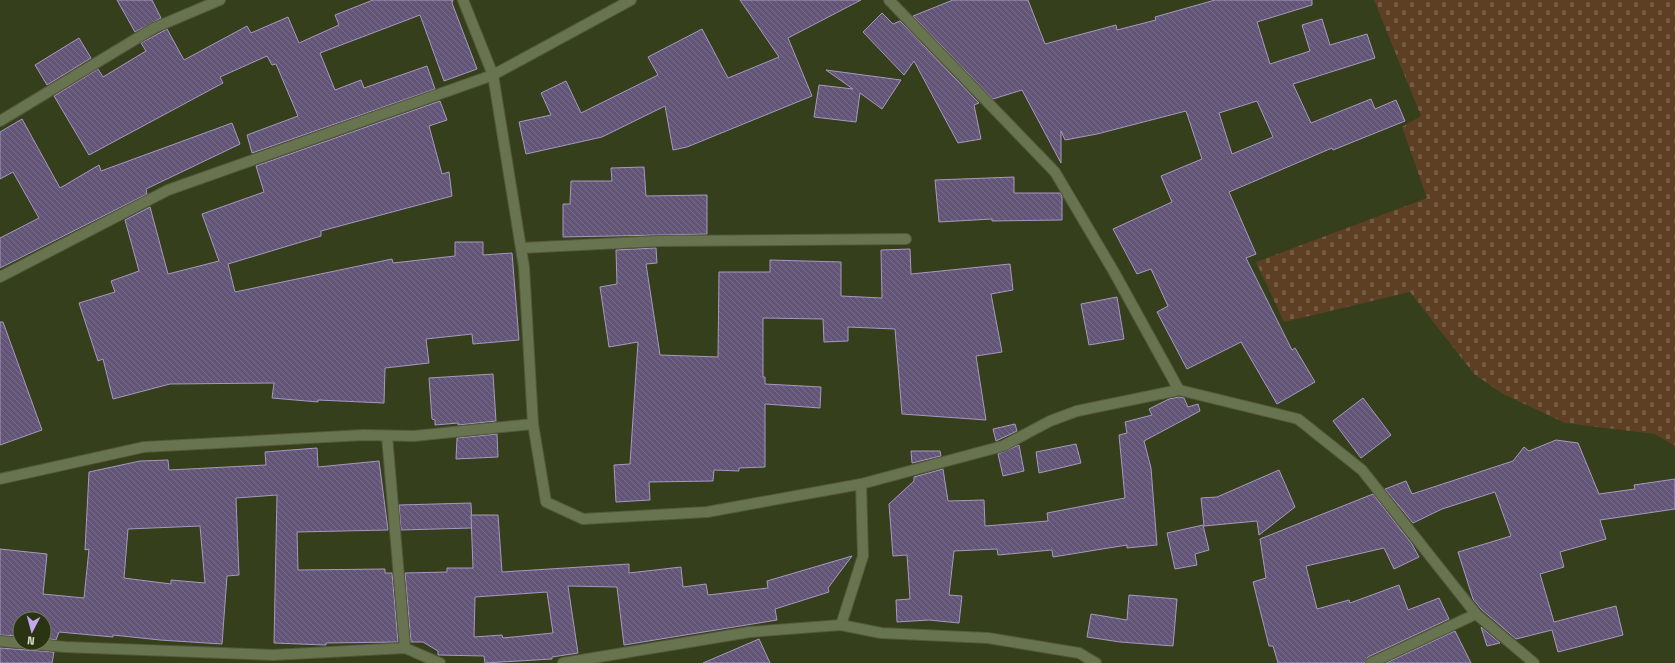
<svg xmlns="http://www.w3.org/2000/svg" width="1675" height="663" font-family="'Space Grotesk',sans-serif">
<defs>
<pattern id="cemetery-stones" width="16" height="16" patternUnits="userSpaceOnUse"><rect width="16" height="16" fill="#5d3f24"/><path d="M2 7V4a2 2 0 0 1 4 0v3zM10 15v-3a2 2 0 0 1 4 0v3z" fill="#745b43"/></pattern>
<pattern id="building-back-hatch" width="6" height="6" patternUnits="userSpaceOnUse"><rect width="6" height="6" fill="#625577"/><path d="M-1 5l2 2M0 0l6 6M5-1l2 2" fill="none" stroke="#786d89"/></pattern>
</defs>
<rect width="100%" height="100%" fill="#353f1c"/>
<path fill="url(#cemetery-stones)" d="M1374,0H1675V446L1655,434L1565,423L1503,394L1474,374L1410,292L1284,322L1256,262L1427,198L1402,127L1421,116Z"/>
<g fill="url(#building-back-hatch)" stroke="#a799be" fill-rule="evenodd">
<path d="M117,0H152L161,18L135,32Z"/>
<path d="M373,0H453L452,3L477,69L444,81L420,15L320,53L335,90L361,80L364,88L427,66L435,89L252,153L247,135L298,116L276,64L272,65L267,56L220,77L223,83L89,155L54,96L98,69L103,77L146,51L141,43L167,29L184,60L247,26L251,33L288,17L299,43L339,25L335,15Z"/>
<path d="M740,0H861L788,38L812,96L687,147L673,150L665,106L602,137L526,154L519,122L551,115L541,93L566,81L581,113L658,75L648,57L702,29L728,78L779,57Z"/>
<path d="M953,0H1028L1045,44L1116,25L1117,30L1156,20L1155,17L1215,0H1312V5L1257,22L1270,64L1310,51L1302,25L1322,19L1330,45L1367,34L1375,58L1293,84L1311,123L1371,99L1375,109L1396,100L1405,121L1333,150L1332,148L1229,192L1256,254L1246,258L1292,350L1295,348L1315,382L1277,404L1241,342L1187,369L1157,312L1168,306L1151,269L1137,274L1113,229L1172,202L1161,176L1202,159L1186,111L1097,134L1065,140L1061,131V163L1022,90L993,99L913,16ZM1257,101L1273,137L1232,154L1219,113Z"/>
<path d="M882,13L893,24L900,21L979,103L974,105L981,139L958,143L914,61L904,75L863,32Z"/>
<path d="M79,38L91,58L47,85L35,65Z"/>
<path d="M826,70L901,80L882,109L860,93L856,122L814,117L819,85L853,89Z"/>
<path d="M440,101L447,120L429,126L442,174L449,172L452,196L321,231V236L228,264L235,292L392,259L393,263L455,256V242H483V255L512,253L519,340L473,344L472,334L426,339L429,363L385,368L384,403L318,400V402L272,398L274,383L170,384L113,399L103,359L98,361L79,303L115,292L111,281L139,271L125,220L150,207L168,274L219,261L202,214L264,192L256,166Z"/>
<path d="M22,119L60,188L99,165L101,171L232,123L240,144L146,189L147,194L0,268V238L39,218L13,172L0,179V132Z"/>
<path d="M644,167L646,196L707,195V234L563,237V204H570L571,181H612L611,168Z"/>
<path d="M1014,177V193H1060L1062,196V220L992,221V219L939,222L935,180Z"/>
<path d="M656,248L657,263L646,264L660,355L718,357L719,272H770V260L841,262V296L882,298L881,250L910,249L911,274L1010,264L1013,290L991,294L1002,352L976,356L986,420L902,414L895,329L848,327V341L824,342L823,319L763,318V377H765V384L821,387L820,408L765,404V467L739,468V471L714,470L713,481L649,482L650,500L616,502L614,465L630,464L638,342L609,347L600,287L617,284L616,250Z"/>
<path d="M1117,297L1124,339L1089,345L1081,304Z"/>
<path d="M0,322H3L42,430L0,445Z"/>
<path d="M493,374L496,421L458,425V423L435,425V420L432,419L429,378Z"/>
<path d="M1179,397L1184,398L1188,407L1198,404L1200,411L1144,441L1151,468L1157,545L1127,548V545L1053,557L1052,550L998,555L997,549L954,551L949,595L962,596L959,623L929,620L897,622L896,600L910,599L907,555L893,556L889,504L914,481V477L943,469L948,501L984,500L985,526L1048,521L1047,513L1125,498L1119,435L1127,433L1125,422L1152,415L1149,409L1169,399Z"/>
<path d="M1363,398L1391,435L1361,458L1333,421Z"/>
<path d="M1015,424L1017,431L996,441L993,429Z"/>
<path d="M497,434L498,457L456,459L457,438Z"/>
<path d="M1556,440L1578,443L1599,494L1635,489L1634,485L1675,479V509L1600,520L1606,539L1560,552L1564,567L1540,574L1554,622L1616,606L1623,635L1558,652L1552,630L1516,639L1481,609L1473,599L1458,552L1511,536L1495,492L1442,509L1413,523L1385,489L1406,481L1412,494L1513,461L1524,447L1529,451Z"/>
<path d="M1076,444L1081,463L1039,473L1036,452Z"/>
<path d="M1019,445L1024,471L1003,476L998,454Z"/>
<path d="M317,448L318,467L379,461L388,530L297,532L298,570L385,569V573H392L398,642L326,643V645L274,643L277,495L236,498L239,575L227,576L222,644L160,640L113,635V637L59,632L56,640L44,638V619H20V636L0,635V549L47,554L43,594L84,598L89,549L85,550L89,472L140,461L168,460L169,470L266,465L265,452ZM200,526L205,583L171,580V584L124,578L128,529Z"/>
<path d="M911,451H940L941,456L912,463Z"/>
<path d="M1279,470L1295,507L1259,535L1257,521L1204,526L1201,498L1217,497Z"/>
<path d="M1373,494L1412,544L1419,557L1394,569L1384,548L1306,566L1317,609L1349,600L1350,603L1399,585L1408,610L1439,598L1449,619L1368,657L1365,663H1278L1273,646H1269L1253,582L1266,578L1260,539Z"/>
<path d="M471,503L472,528L401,530L399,505Z"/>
<path d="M471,515H498L502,572L629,564V573L681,567L683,587L706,584L708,595L768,588L767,581L852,556L828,588L829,592L775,609L777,620L624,645L617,587L568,586L578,653L552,657V659L485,663L484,656L438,655V651L423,642H411L405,573L447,572V568H473ZM547,592L553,633L503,638L502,635L474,637L475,597Z"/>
<path d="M1203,525L1209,550L1195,554L1197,565L1175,569L1167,533Z"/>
<path d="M1129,595L1177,599L1173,646L1120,642L1087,637L1091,614L1127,620Z"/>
<path d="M1481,627L1500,643L1487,646Z"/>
<path d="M1455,631L1471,663H1386Z"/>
<path d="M759,639L770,663H703Z"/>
<path d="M0,648L54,652L52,663H0Z"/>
</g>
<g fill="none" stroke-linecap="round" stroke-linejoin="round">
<g stroke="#535a3c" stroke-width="12">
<g id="minor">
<path d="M463,0L493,75L524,267L533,424L546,502L583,519L707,512L861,484L1003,446L1050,421L1077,411L1179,390"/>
<path d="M889,0L1055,172L1114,272L1179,390L1298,419L1362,470L1476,614L1534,663"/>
<path d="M0,121L154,28L220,0"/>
<path d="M521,248L660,241L906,239"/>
<path d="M0,277L168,190L493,75L631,0"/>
<path d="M387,436L405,648"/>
<path d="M0,479L144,447L364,435L414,436L533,424"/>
<path d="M841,625L863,556L861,484"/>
<path d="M0,641L20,643"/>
<path d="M25,643L65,647L273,655L405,648L440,663"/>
<path d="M563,663L750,632L841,625L881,633L988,638L1079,653L1096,663"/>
<path d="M1371,663L1476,614"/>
</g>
</g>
<use href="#minor" stroke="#68734f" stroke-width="10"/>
</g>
<g transform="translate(32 631) rotate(186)"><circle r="19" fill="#2b3412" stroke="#737a5e"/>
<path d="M0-3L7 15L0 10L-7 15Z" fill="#c4a7f1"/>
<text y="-6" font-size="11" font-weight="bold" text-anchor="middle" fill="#dee4d0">N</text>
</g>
</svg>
